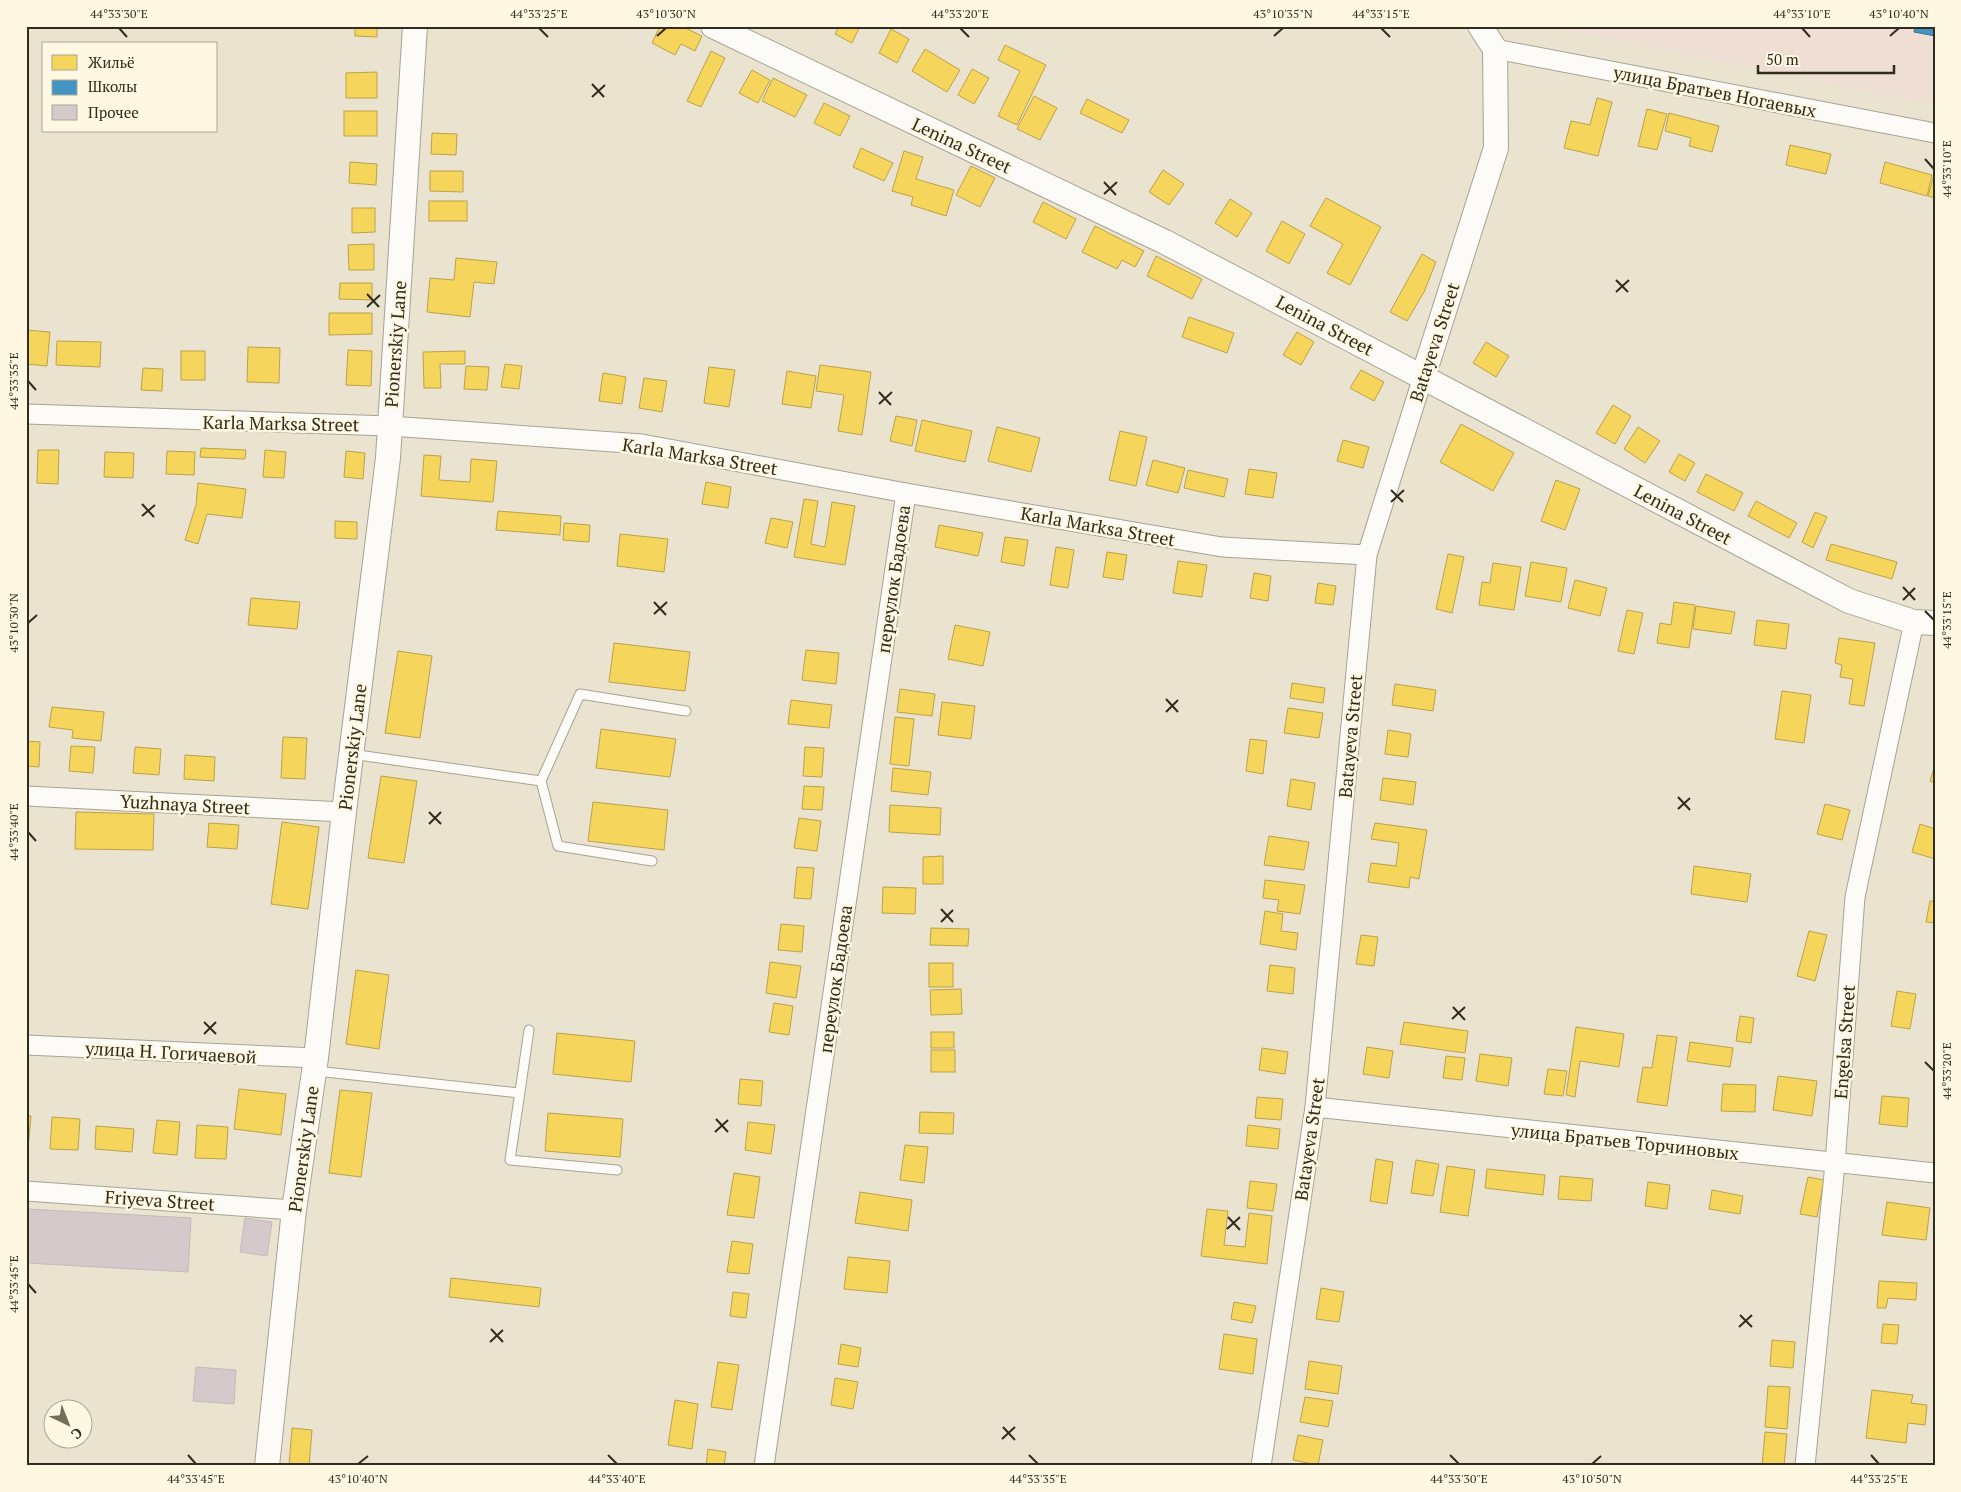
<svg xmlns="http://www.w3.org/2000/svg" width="1961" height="1492" font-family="'PT Serif',serif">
<rect width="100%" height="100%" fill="#eae3d0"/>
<path fill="#efded3" d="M1549,26H1935V105Z"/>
<g fill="#f6d55c" stroke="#bba249">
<path d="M355,26H377V37L355,36Z"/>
<path d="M660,26H681L702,36L695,51L681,44L675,55L652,43Z"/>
<path d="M839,26H860L852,43L835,34Z"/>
<path d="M891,29L909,39L897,63L879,53Z"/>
<path d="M1005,45L1046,65L1017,125L998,116L1020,71L998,60Z"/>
<path d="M925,49L960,70L947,92L912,71Z"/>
<path d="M711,51L725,58L701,107L687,101Z"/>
<path d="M972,69L989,78L974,104L958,95Z"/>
<path d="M752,70L770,80L758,103L739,93Z"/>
<path d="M377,72V98H346V73Z"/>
<path d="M773,78L807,95L795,117L762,101Z"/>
<path d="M1034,96L1057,108L1040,140L1017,129Z"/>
<path d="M1597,98L1612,102L1598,156L1564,148L1571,121L1590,125Z"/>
<path d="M1087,99L1129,120L1122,133L1080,113Z"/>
<path d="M824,103L850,116L840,136L814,123Z"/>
<path d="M1647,109L1667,114L1657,150L1638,146Z"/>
<rect x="344" y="111" width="33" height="25"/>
<path d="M1669,113L1719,126L1712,152L1689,146L1691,138L1665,131Z"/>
<path d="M432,133L457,134L456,155L431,154Z"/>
<path d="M1790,145L1831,154L1826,174L1786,165Z"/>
<path d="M861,148L893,163L884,181L853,167Z"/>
<path d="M904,151L923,157L916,179L954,190L946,216L911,205L913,197L892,191Z"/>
<path d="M350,162L377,164L376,185L349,183Z"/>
<path d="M1885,162L1932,175L1927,196L1880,183Z"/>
<path d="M971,166L995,178L980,207L956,195Z"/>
<path d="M1163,170L1184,184L1169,205L1149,192Z"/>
<path d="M430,171H463V192L430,191Z"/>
<path d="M1934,175H1935V198L1928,196Z"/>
<path d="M1326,198L1381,227L1350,285L1327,273L1343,244L1310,226Z"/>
<path d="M1230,199L1252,213L1237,237L1215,223Z"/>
<rect x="429" y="201" width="38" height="20"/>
<path d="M1043,202L1076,219L1066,239L1033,222Z"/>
<path d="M352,208H375V232L352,233Z"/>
<path d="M1282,221L1305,234L1289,264L1266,251Z"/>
<path d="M1095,226L1144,251L1135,267L1122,260L1117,269L1082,252Z"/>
<path d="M374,244V270H349L348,245Z"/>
<path d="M1422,254L1436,262L1424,292L1407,321L1390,312Z"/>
<path d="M1156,256L1202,279L1192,299L1147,276Z"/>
<path d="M456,258L497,262L494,284L474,282L470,317L427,312L430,278L454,280Z"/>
<path d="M340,283H372V300L339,299Z"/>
<path d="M329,313H372V334L329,335Z"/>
<path d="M1189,317L1234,333L1227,353L1182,337Z"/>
<path d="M26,330L50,332L47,366L26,364Z"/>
<path d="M1297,332L1314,342L1301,365L1283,355Z"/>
<path d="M57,341L101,342L100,367L56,365Z"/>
<path d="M1486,342L1509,356L1496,377L1473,363Z"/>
<path d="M248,347L280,348L279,383L247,382Z"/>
<path d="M348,350L372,351L371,386L346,385Z"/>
<rect x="181" y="351" width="24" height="29"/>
<path d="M465,351V364H440L441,388H424L423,352Z"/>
<path d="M505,364L522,366L519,389L501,387Z"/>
<path d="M820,365L871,372L862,435L838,431L844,395L816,391Z"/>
<path d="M466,366L489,367L487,390L464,389Z"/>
<path d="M709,367L735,370L729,407L704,403Z"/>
<path d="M143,368L163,369L162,391L141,390Z"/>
<path d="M1361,370L1384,382L1374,401L1350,388Z"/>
<path d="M787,371L816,376L811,408L782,404Z"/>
<path d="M603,373L626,377L622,404L599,401Z"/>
<path d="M644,378L667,381L662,412L639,408Z"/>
<path d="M1613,405L1631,416L1615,444L1596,433Z"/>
<path d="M896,416L917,420L912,446L890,441Z"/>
<path d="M922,420L972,431L965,462L915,451Z"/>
<path d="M1461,424L1514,453L1493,491L1440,462Z"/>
<path d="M997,427L1040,438L1031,472L988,461Z"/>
<path d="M1638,427L1660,441L1645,463L1624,449Z"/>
<path d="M1120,431L1147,437L1136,486L1109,480Z"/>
<path d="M1343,440L1369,447L1363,468L1337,461Z"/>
<path d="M201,448L246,450L245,459L200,457Z"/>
<path d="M38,450H59L58,484L37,483Z"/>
<path d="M265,450L286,452L284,478L263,477Z"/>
<path d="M167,451L195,452L194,475L166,474Z"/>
<path d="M346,451L365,453L363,479L344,477Z"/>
<path d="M105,452L134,453L133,478L104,477Z"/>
<path d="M1679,454L1695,463L1685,481L1669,472Z"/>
<path d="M424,455L441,456L439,480L470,482L471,459L497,461L493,502L421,496Z"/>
<path d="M1153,460L1185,468L1178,493L1146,485Z"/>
<path d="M1249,469L1277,473L1273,498L1245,494Z"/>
<path d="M1188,470L1228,479L1224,497L1184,488Z"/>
<path d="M1706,474L1743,493L1734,511L1697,492Z"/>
<path d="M1556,480L1580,489L1565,530L1541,521Z"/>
<path d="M706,482L731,487L728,508L702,504Z"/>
<path d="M198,483L246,489L242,518L207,514L198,544L185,540L196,505Z"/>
<path d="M804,499L818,501L811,544L825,547L832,502L855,506L845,565L794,557Z"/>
<path d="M1756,501L1797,523L1789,538L1748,516Z"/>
<path d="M498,511L561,516L560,535L496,530Z"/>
<path d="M1815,512L1827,517L1813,548L1802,542Z"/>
<path d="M771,518L793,522L787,548L765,543Z"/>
<path d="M335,521L357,522V539L335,538Z"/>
<path d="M564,523L590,525L589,542L563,540Z"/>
<path d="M939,525L983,533L978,556L935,547Z"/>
<path d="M620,534L668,539L664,572L617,566Z"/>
<path d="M1005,537L1028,540L1024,566L1001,562Z"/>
<path d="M1831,544L1897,562L1892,579L1826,560Z"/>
<path d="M1056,547L1074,550L1068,588L1050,585Z"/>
<path d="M1107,552L1127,555L1123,580L1103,577Z"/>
<path d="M1448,554L1464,557L1452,613L1436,609Z"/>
<path d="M1178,561L1207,565L1202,597L1173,593Z"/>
<path d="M1531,562L1567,568L1561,602L1525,596Z"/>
<path d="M1493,563L1521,567L1514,610L1479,605L1482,582L1490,583Z"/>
<path d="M1254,573L1271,576L1268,601L1250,598Z"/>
<path d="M1575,580L1607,588L1600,616L1568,608Z"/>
<path d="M1318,583L1336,586L1333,605L1315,603Z"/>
<path d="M251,598L300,602L297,629L248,625Z"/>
<path d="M1674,602L1695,605L1689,648L1657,643L1660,623L1671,625Z"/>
<path d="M1696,606L1735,612L1731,634L1693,629Z"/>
<path d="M1627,610L1643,613L1634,654L1618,651Z"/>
<path d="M1757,620L1789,624L1786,649L1754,645Z"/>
<path d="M955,625L990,632L983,666L948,659Z"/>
<path d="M1839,638L1875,643L1864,706L1849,704L1853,679L1840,677L1842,665L1835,663Z"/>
<path d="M614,643L690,652L685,691L609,682Z"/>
<path d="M806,650L839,653L836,684L802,680Z"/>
<path d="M398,651L432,656L420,738L385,733Z"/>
<path d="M1292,683L1325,688L1323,703L1290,698Z"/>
<path d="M1395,684L1436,690L1433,711L1392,705Z"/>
<path d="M900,689L935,694L932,716L897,712Z"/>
<path d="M1782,691L1811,695L1804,743L1775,739Z"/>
<path d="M791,700L832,705L829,728L788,724Z"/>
<path d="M942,702L975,706L971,739L938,735Z"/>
<path d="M52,707L104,712L101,741L72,738L73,730L49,727Z"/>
<path d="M1288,708L1323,713L1319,738L1284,733Z"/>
<path d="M895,717L914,719L909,766L890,764Z"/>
<path d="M601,729L676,739L670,777L596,768Z"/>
<path d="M1388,730L1411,734L1408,757L1385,754Z"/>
<path d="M283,737L307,738L305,779L281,778Z"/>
<path d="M1250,739L1267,741L1263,774L1246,771Z"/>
<path d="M26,741L40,742L39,767L26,766Z"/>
<path d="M71,746L95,747L93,773L69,771Z"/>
<path d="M135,747L161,749L159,775L133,773Z"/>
<path d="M805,747L824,748L822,777L803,776Z"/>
<path d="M185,755L215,757L214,781L184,779Z"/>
<path d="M1935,765V783L1930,781Z"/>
<path d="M893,768L931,772L928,795L891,791Z"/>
<path d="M381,776L417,781L404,863L368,858Z"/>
<path d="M1383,778L1416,782L1413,805L1380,800Z"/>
<path d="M1291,779L1315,783L1311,810L1287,806Z"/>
<path d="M804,786L824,787L822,810L802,809Z"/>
<path d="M593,802L668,810L664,850L588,841Z"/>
<path d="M1825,804L1850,810L1842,840L1817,834Z"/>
<path d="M890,805L941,808L940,835L889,832Z"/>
<path d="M76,812L154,814L153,850L75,849Z"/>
<path d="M799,818L821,821L817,851L794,848Z"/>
<path d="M282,822L319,827L308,909L271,904Z"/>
<path d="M209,823L239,825L237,849L207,847Z"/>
<path d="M1375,823L1427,830L1419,879L1410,877L1409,888L1368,882L1371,863L1396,866L1399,843L1371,839Z"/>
<path d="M1920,824L1935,829V859L1912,852Z"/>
<path d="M1269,836L1309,842L1304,870L1264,865Z"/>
<path d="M943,856V884H923V857Z"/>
<path d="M1694,866L1751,874L1747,902L1691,894Z"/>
<path d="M797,867L814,868L811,899L794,898Z"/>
<path d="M1265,880L1305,885L1300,914L1277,911L1279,900L1263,898Z"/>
<path d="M883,887L916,888L915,914L882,913Z"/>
<path d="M1930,901H1935V923L1926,922Z"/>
<path d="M1265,911L1283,914L1281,931L1298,933L1296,950L1260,944Z"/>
<path d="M781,924L804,926L802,952L778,950Z"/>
<path d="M931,928L969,929L968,946L930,945Z"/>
<path d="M1809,931L1827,935L1815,981L1797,976Z"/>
<path d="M1361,935L1378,937L1374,966L1356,964Z"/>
<path d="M770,962L801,966L796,998L766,993Z"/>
<rect x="929" y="963" width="24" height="24"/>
<path d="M1270,965L1295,968L1293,994L1267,991Z"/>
<path d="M356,970L389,975L379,1049L346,1044Z"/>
<path d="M961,989L962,1014L931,1015L930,990Z"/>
<path d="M1897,991L1916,994L1910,1029L1891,1026Z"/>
<path d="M774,1003L793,1006L789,1035L769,1032Z"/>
<path d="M1740,1016L1754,1018L1751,1043L1736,1041Z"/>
<path d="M1404,1022L1468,1031L1465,1053L1400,1044Z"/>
<path d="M1576,1027L1624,1034L1619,1067L1580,1061L1575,1097L1566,1095Z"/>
<rect x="931" y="1032" width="23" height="16"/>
<path d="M557,1033L635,1041L631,1082L553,1074Z"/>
<path d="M1657,1035L1677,1037L1667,1106L1637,1102L1643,1067L1652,1068Z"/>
<path d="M1690,1042L1733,1048L1730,1067L1687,1061Z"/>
<path d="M1367,1047L1393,1051L1389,1078L1363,1074Z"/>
<path d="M1262,1048L1288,1052L1285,1074L1259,1070Z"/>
<rect x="931" y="1050" width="24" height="22"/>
<path d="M1480,1054L1512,1058L1508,1086L1476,1081Z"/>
<path d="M1446,1056L1465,1058L1462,1080L1443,1078Z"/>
<path d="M1548,1069L1567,1071L1563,1096L1544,1094Z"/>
<path d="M1778,1076L1817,1081L1812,1116L1773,1110Z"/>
<path d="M740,1079L763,1081L761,1106L738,1104Z"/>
<path d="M1723,1084L1756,1085L1755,1112L1721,1111Z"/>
<path d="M239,1089L286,1094L281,1135L234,1129Z"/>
<path d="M340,1090L372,1093L361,1177L329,1173Z"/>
<path d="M1882,1096L1909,1098L1907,1127L1879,1124Z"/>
<path d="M1257,1097L1283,1099L1281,1120L1255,1118Z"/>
<path d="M920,1112L954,1113L953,1134L919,1133Z"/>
<path d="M548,1113L623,1119L620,1157L545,1151Z"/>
<path d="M26,1115L31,1116L28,1149H26Z"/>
<path d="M52,1117L80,1119L78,1150L50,1149Z"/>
<path d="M157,1120L180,1122L177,1155L153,1153Z"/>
<path d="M748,1122L775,1125L771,1154L745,1150Z"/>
<path d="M197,1125L228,1127L226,1159L195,1158Z"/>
<path d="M1248,1125L1280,1129L1278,1149L1246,1146Z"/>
<path d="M96,1126L134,1129L132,1152L95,1149Z"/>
<path d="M905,1145L928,1147L924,1183L900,1180Z"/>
<path d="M1376,1159L1393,1162L1387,1204L1370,1201Z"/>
<path d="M1416,1160L1439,1164L1433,1196L1411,1193Z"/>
<path d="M1447,1166L1475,1170L1468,1216L1440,1212Z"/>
<path d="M1487,1169L1545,1175L1543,1195L1485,1188Z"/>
<path d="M734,1173L760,1177L754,1218L727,1215Z"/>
<path d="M1560,1176L1593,1179L1591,1201L1558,1199Z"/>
<path d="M1808,1177L1824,1180L1817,1217L1800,1214Z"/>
<path d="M1250,1181L1277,1184L1273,1211L1247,1208Z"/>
<path d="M1648,1182L1670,1185L1667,1209L1645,1206Z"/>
<path d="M1712,1190L1743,1196L1740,1214L1709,1209Z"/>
<path d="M860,1192L912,1200L908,1231L855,1223Z"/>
<path d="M1887,1202L1930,1208L1926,1240L1882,1235Z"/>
<path d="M1207,1209L1228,1211L1224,1245L1245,1247L1249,1213L1272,1216L1267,1264L1201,1256Z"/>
<path d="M732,1241L753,1244L749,1274L727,1272Z"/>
<path d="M848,1257L890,1261L887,1293L844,1289Z"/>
<path d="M451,1278L541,1288L539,1307L449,1297Z"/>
<path d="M1879,1281L1917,1283L1916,1300L1888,1298L1886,1308H1877Z"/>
<path d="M1321,1288L1344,1292L1339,1322L1316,1319Z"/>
<path d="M733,1292L749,1294L746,1318L730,1316Z"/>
<path d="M1234,1302L1256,1306L1252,1323L1231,1319Z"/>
<path d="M1883,1324L1899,1325L1897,1344L1881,1343Z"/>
<path d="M1224,1334L1257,1339L1253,1374L1219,1369Z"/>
<path d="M1772,1340L1795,1342L1793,1368L1770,1366Z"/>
<path d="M841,1344L861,1348L858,1367L838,1364Z"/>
<path d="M1309,1361L1342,1366L1338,1394L1305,1389Z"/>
<path d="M718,1362L739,1365L732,1410L711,1407Z"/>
<path d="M835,1378L858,1382L853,1409L831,1405Z"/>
<path d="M1768,1386L1790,1387L1787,1429L1765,1427Z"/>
<path d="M1872,1390L1913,1395L1911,1403L1927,1405L1925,1425L1908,1423L1906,1443L1866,1438Z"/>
<path d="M1305,1397L1333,1401L1328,1427L1300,1422Z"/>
<path d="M675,1400L698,1404L692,1449L668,1445Z"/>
<path d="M292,1428L312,1430L309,1466H289Z"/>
<path d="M1765,1432L1787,1434L1784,1466H1762Z"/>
<path d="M1298,1435L1323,1440L1318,1465L1293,1460Z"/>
<path d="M708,1449L726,1452L724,1466H706Z"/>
</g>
<path fill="#4393c3" stroke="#3d7492" d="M1915,26H1935V36L1914,32Z"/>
<g fill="#d6c9cb" stroke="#c3bbb7">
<path d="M26,1209L191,1218L188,1272L26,1263Z"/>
<path d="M245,1218L272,1222L267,1256L240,1252Z"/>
<path d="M196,1367L236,1370L234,1404L193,1401Z"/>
</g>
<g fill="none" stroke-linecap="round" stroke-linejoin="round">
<g stroke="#a7a293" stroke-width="11">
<g id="service">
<path d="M351,754L541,781L580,694L686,711"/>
<path d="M541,781L558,846L652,861"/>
<path d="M529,1030L510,1160L617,1170"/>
<path d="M316,1071L519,1093"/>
</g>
</g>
<g stroke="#a7a293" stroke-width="21">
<g id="minor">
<path d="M1495,49L1935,133"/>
<path d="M26,414L390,426L642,444L906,493L1222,547L1367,555"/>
<path d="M26,796L344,812"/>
<path d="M26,1045L316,1058"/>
<path d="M1315,1107L1935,1173"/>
<path d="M26,1191L294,1210"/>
<path d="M764,1466L906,493"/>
<path d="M1261,1466L1315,1107L1367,555L1423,377"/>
<path d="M1805,1466L1835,1164L1855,897L1914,622"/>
</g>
</g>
<g stroke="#a7a293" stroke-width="26">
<g id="tertiary">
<path d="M713,26L1165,242L1849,601L1914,622L1935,623"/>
<path d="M1423,377L1496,148L1495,49L1480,26"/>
<path d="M267,1466L294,1210L316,1058L344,812L388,458L415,26"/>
</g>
</g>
<use href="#service" stroke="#fcfbf8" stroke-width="9"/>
<use href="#minor" stroke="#fcfbf8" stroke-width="19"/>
<use href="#tertiary" stroke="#fcfbf8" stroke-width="24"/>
</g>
<path fill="none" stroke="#302c1e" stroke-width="2" d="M119,28L127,37M539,28L548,37M960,28L969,37M1381,28L1390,37M1802,28L1810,37M657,36L666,28M1274,36L1283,28M1890,36L1899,28M592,84L604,97M592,97L605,85M1925,159L1934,169M1104,182L1116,195M1104,194L1117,182M1616,280L1628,292M1616,292L1629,280M367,294L379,307M367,307L380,295M28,381L36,390M879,392L891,405M879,404L892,392M1391,490L1403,502M1391,502L1404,490M142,504L154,517M142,516L155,505M1903,587L1915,600M1903,600L1915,588M654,602L666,615M1925,611L1934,620M654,614L667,602M28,623L37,615M1166,699L1178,712M1166,712L1178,700M1678,797L1690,810M1678,809L1690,798M429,812L441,824M429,824L441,812M28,832L36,841M941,909L953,922M941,922L953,910M1453,1007L1465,1020M1452,1019L1465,1007M204,1022L216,1034M204,1034L216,1022M1925,1062L1934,1071M716,1119L728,1132M715,1132L728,1120M1228,1217L1240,1230M1227,1229L1240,1217M28,1284L36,1293M1740,1315L1752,1327M1739,1327L1752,1315M491,1329L503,1342M490,1342L503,1330M1003,1427L1015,1440M1002,1439L1015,1427M188,1455L196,1464M608,1455L617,1464M1029,1455L1038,1464M1450,1455L1459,1464M1871,1455L1879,1464M358,1464L368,1456M1592,1464L1601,1456"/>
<g text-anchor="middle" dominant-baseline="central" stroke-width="5" stroke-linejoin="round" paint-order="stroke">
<g font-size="18" fill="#302c1e" stroke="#fef7e1">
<text transform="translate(1715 91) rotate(11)">улица Братьев Ногаевых</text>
<text transform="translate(962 145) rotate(25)">Lenina Street</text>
<text transform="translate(1325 325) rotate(28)">Lenina Street</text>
<text transform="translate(1434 342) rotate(-72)">Batayeva Street</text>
<text transform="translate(395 344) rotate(-86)">Pionerskiy Lane</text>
<text transform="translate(281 423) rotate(1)">Karla Marksa Street</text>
<text transform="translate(700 456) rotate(9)">Karla Marksa Street</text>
<text transform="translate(1683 514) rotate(28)">Lenina Street</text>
<text transform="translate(1098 526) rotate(10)">Karla Marksa Street</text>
<text transform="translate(893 579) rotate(-82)">переулок Бадоева</text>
<text transform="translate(1350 736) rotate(-85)">Batayeva Street</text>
<text transform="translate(352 747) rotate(-83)">Pionerskiy Lane</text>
<text transform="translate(185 804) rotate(3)">Yuzhnaya Street</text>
<text transform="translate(835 979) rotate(-82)">переулок Бадоева</text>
<text transform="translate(1844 1042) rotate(-86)">Engelsa Street</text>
<text transform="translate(171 1052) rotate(3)">улица Н. Гогичаевой</text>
<text transform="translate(1309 1139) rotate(-82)">Batayeva Street</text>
<text transform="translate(1625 1141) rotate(6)">улица Братьев Торчиновых</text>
<text transform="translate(303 1149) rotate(-82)">Pionerskiy Lane</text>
<text transform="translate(160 1200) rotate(4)">Friyeva Street</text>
</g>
</g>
<rect width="1961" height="1492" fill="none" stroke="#fef7e1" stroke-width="55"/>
<rect x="42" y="42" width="175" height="90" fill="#fef7e1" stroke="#aca693"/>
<rect x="52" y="55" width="25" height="15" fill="#f6d55c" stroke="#aca693"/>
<text x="88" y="68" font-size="15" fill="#302c1e">Жильё</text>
<rect x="52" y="80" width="25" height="15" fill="#4393c3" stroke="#aca693"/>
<text x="88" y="92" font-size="15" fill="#302c1e">Школы</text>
<rect x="52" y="105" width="25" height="15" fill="#d6c9cb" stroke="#aca693"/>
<text x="88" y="118" font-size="15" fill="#302c1e">Прочее</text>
<g transform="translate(68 1424) rotate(137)"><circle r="24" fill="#fef7e1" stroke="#aca693"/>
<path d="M0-4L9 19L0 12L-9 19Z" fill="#716c5c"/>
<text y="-8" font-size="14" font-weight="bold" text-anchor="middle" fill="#302c1e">С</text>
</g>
<path d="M1758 65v8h136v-8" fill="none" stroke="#302c1e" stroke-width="2.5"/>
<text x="1766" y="65" font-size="15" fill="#302c1e" stroke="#fef7e1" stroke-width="4" paint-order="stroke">50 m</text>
<rect x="28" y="28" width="1906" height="1436" fill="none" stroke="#302c1e" stroke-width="2"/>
<g font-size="12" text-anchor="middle" fill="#302c1e">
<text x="119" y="18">44°33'30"E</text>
<text x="539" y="18">44°33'25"E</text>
<text x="666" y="18">43°10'30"N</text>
<text x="960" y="18">44°33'20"E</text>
<text x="1283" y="18">43°10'35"N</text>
<text x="1381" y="18">44°33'15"E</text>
<text x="1802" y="18">44°33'10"E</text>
<text x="1899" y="18">43°10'40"N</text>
<text transform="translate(1947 169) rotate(-90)" y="4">44°33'10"E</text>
<text transform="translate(14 381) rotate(-90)" y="4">44°33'35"E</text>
<text transform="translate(1947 620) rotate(-90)" y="4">44°33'15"E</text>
<text transform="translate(14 623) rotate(-90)" y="4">43°10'30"N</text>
<text transform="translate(14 832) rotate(-90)" y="4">44°33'40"E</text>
<text transform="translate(1947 1071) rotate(-90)" y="4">44°33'20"E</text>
<text transform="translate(14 1284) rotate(-90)" y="4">44°33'45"E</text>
<text x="196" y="1483">44°33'45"E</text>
<text x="358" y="1483">43°10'40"N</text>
<text x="617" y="1483">44°33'40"E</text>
<text x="1038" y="1483">44°33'35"E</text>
<text x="1459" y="1483">44°33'30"E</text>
<text x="1592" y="1483">43°10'50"N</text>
<text x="1879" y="1483">44°33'25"E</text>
</g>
</svg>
